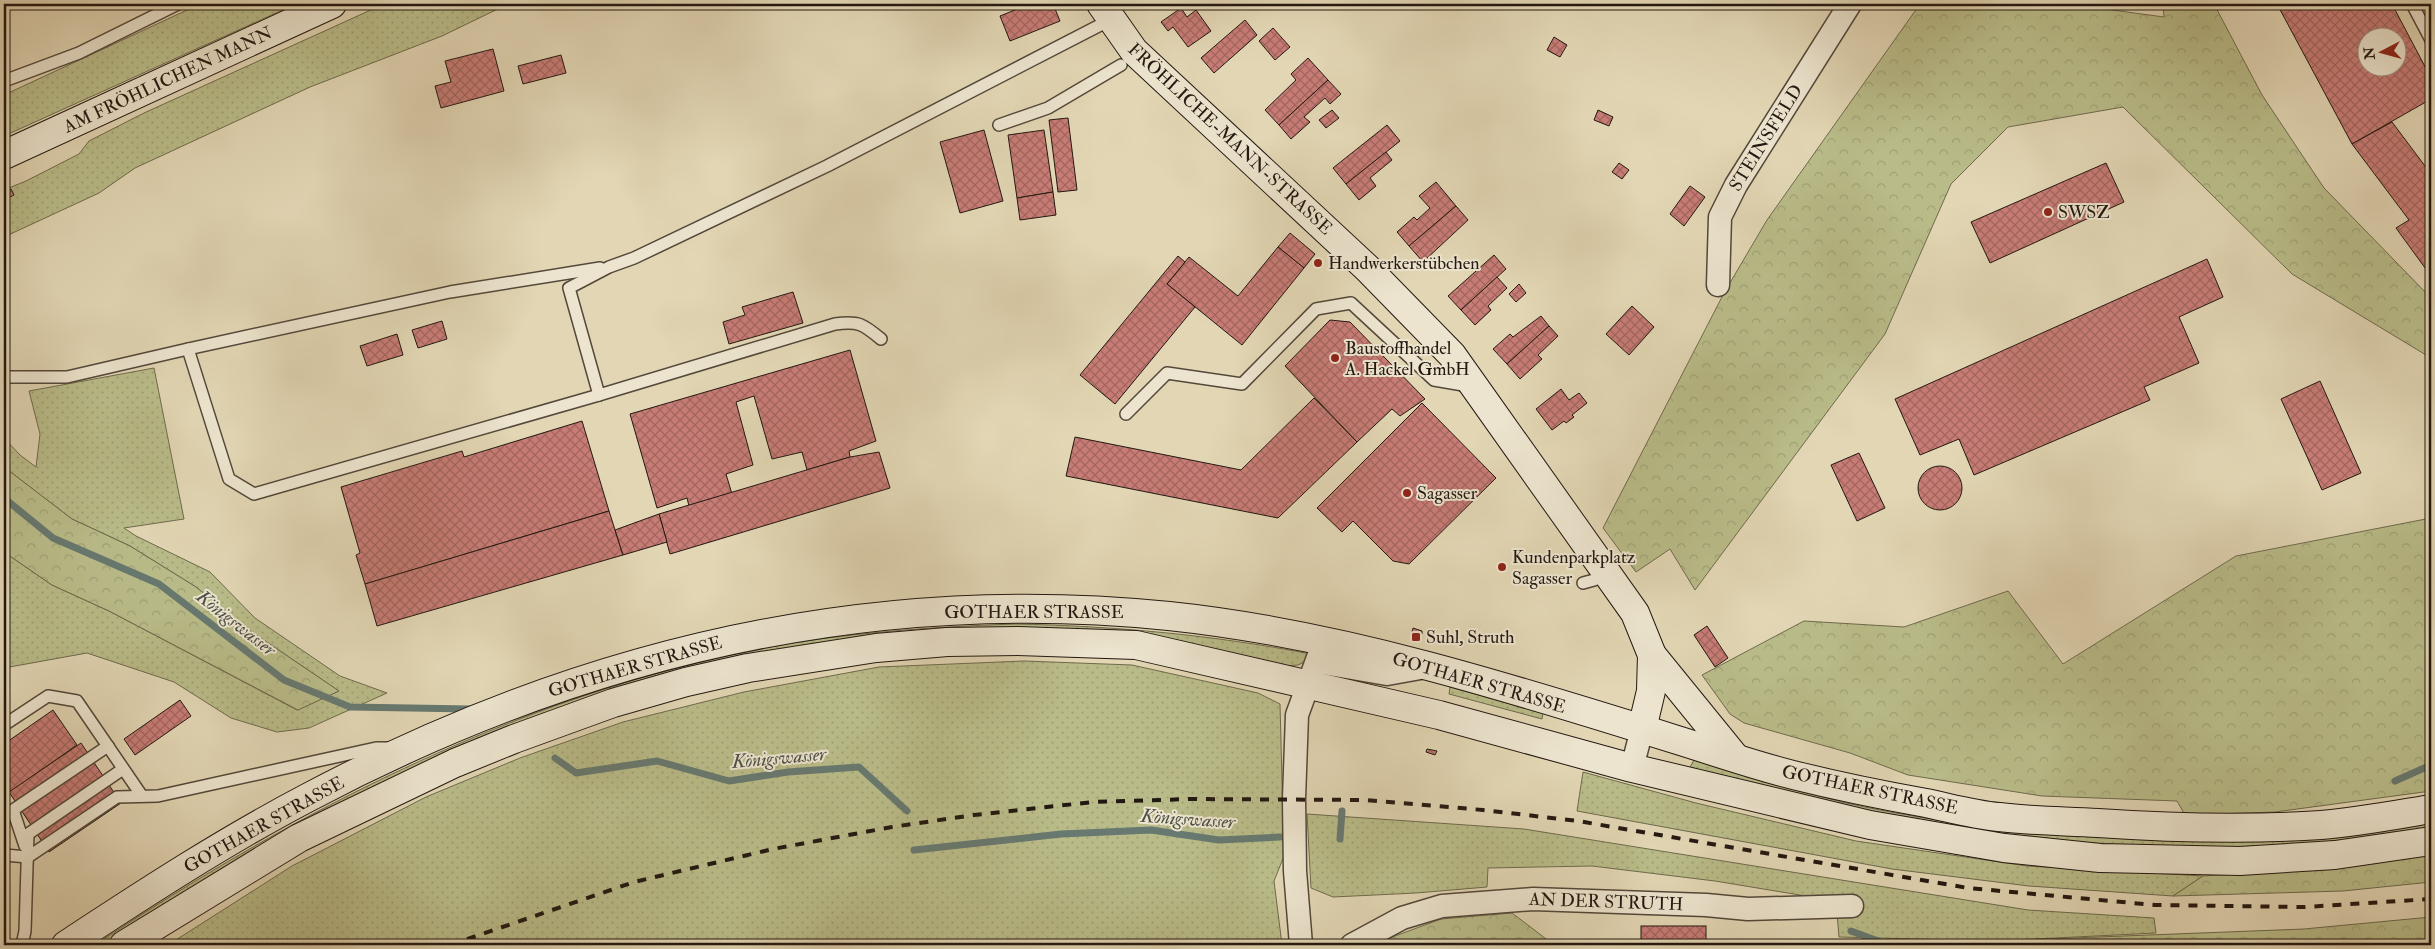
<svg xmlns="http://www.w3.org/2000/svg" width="2435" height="949" font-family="'IM FELL Double Pica',serif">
<defs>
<pattern id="grass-dots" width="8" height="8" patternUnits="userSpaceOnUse" patternTransform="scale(1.25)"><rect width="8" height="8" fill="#b9bc89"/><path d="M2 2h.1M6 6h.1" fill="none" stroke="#9fa175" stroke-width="1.8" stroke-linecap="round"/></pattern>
<pattern id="forest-crowns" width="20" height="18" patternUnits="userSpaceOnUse" patternTransform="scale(1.25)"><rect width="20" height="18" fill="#b9bc89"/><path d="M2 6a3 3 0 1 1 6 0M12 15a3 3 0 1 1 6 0" fill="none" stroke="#9fa175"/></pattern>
<pattern id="building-cross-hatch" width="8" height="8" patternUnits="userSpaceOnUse" patternTransform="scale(1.25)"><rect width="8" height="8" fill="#c87c76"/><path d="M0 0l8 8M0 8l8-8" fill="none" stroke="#a2655f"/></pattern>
</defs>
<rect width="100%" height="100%" fill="#e2d6b4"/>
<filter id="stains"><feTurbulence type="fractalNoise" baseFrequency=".004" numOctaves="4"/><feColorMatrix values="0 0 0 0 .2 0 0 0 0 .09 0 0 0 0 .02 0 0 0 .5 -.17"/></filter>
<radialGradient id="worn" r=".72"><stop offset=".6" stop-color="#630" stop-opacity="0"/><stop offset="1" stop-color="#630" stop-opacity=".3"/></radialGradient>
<g fill="url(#grass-dots)" stroke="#6e6a4d">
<path d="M200,4H296L4,136V95Z"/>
<path d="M384,4H508L442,36L310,87L135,168L99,193L4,237V190L26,181L79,154L89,141L144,113Z"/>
<path d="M154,368L184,519L124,528L136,536L210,572L255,618L340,676L387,693L309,728L277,732L231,718L174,682L87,653L4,668V552L52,585L109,611L297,710L339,691L246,628L196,587L130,546L72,519L4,467V438L20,455L36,467L40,434L29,391Z"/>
<path d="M1015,624C1115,626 1213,635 1311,654V659L1298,665L1283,666L1129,634L682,674L147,917L103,945H95C296,811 518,697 758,649C842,633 928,627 1015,624Z"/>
<path d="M1024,661L1132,665L1258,693L1280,704L1284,856L1274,881L1282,945H168L292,866L426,797L520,758L623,722L744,692L879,667Z"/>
<path d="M1450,687L1543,713L1542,719L1449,694Z"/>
<path d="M1694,760C1750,776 1807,795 1865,807C1942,823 2022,832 2100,837C2213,844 2320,843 2431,822V828C2397,833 2361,840 2327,843C2173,853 2016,843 1865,814C1806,802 1748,785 1690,767Z"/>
<path d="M1583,772L1696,803L1856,841L2027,866L2203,876L2173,896L2029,886L1892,869L1577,811Z"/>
<path d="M1307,814L1524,829L2028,910L2154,918L2156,933L1994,941L1839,937L1836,901L1715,881L1592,866L1488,868L1487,887L1416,893L1333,897L1311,888Z"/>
</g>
<g fill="url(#forest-crowns)" stroke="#6e6a4d">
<path d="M1920,4H2068L2164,17L2163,4H2214L2262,95L2324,188L2431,298V358L2292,274L2123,107L2008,127L1951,184L1885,334L1695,590L1670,549L1636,572L1603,528L1724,293L1767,220Z"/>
<path d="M4,467L72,519L130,546L196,587L246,628L339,691L298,710L109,611L52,585L4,552Z"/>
<path d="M2431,518V791L2275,812L2185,815L2177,801L2042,796L1908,775L1850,753L1744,723L1730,714L1702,675L1804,621L1904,627L2008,591L2063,664L2236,556Z"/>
<path d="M2431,854V882L2343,891L2173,896L2203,876L2337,868Z"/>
<path d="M1512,913L1554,945H1377L1376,943L1441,919Z"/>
<path d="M2431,917V945H1994V941L2304,929Z"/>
</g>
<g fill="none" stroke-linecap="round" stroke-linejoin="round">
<g stroke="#677970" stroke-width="7">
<path d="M2427,4L2431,11"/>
<path d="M4,498L53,538L159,584L284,680L350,707L470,709"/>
<path d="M555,758L576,773L657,761L729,781L788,772L859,767L907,811"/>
<path d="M2395,781L2431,765"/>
<path d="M1340,839L1342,811"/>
<path d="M914,850L1061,834L1151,830L1219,840L1280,837"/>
<path d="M1851,931L1889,945"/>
</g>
</g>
<g fill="url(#building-cross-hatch)" stroke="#231811" fill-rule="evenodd">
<path d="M1030,4H1053L1060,21L1010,41L1000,16Z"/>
<path d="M2277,4H2392L2431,78V99L2352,144ZM2368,38H2398V68H2368Z"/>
<path d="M1181,8L1187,17L1196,10L1211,31L1188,47L1173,27L1168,31L1161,22Z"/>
<path d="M1245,20L1257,35L1214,73L1201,58Z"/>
<path d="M1273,28L1290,47L1275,60L1259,41Z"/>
<path d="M1554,37L1567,45L1560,57L1547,50Z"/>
<path d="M493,49L504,91L441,108L435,86L451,82L445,61Z"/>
<path d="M561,55L566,73L523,84L518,66Z"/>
<path d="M1308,58L1328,80L1279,125L1265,110L1296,80L1291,74Z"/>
<path d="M1328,80L1341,94L1330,104L1325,98L1304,117L1310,122L1291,139L1279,125Z"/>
<path d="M1332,110L1339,118L1326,128L1319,120Z"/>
<path d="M1598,110L1613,117L1609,126L1594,120Z"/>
<path d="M1068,118L1077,190L1058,192L1049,120Z"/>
<path d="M2392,122L2431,174V269L2428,272L2396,228L2409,220L2352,144Z"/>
<path d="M1387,125L1400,141L1346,184L1333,168Z"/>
<path d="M984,130L1003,201L960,213L940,142Z"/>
<path d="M1044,130L1053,192L1017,198L1008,135Z"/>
<path d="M1386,152L1392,160L1370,178L1376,186L1359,200L1346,184Z"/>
<path d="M1619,163L1629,170L1622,179L1612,172Z"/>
<path d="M2106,163L2124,202L1990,263L1971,222Z"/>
<path d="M1436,182L1456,206L1409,246L1397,232L1414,217L1417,220L1430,208L1419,196Z"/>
<path d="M1690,186L1705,197L1684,226L1670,214Z"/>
<path d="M11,189L14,195L4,200V192Z"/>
<path d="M1053,192L1056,215L1020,220L1017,198Z"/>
<path d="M1456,206L1468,220L1423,262L1409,246Z"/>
<path d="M1290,233L1315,254L1304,268L1278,247Z"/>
<path d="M1278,247L1304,268L1242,345L1167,284L1189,257L1238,296Z"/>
<path d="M1494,255L1506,269L1461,310L1448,296Z"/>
<path d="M1178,256L1185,262L1167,284L1195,307L1115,404L1080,375Z"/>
<path d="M2207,259L2223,297L2179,317L2199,363L2144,387L2150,400L1974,475L1959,439L1920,455L1895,399Z"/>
<path d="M1497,277L1507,288L1488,306L1491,310L1475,325L1461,310Z"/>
<path d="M1519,284L1526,293L1516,302L1509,294Z"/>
<path d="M793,292L803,323L729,344L723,322L745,315L742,307Z"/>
<path d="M1632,306L1654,327L1629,355L1606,334Z"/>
<path d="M1541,316L1549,326L1507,364L1493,349L1510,334L1513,337Z"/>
<path d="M1330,320L1350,322L1425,399L1400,416L1392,409L1357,442L1285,366Z"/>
<path d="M442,321L447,339L418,348L412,330Z"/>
<path d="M1549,326L1558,336L1538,355L1542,359L1520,379L1507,364Z"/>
<path d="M397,334L403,355L367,366L360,346Z"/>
<path d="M850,350L876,441L849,451L850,457L807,470L802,452L772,459L754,396L736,402L753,465L726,474L732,494L689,506L687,498L657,508L630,414Z"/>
<path d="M2320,381L2361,473L2322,490L2281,399Z"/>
<path d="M1561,389L1569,400L1579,393L1587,403L1572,415L1574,417L1566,423L1564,421L1552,430L1536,409Z"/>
<path d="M1314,398L1357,442L1278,518L1066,476L1075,437L1241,470Z"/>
<path d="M1422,403L1496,478L1409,564L1393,561L1353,521L1342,532L1317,508Z"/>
<path d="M582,421L609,511L365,584L356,555L360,553L341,487L462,451L464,457Z"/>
<path d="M879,452L890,488L670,554L659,514L850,457Z"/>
<path d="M1859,453L1885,508L1857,521L1831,465Z"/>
<circle cx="1940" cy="488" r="22"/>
<path d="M609,511L623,555L377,626L365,584Z"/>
<path d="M659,514L667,542L623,555L615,530Z"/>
<path d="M1707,626L1728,658L1715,667L1694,635Z"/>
<path d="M1413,628L1422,631V634L1412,632Z"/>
<path d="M180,700L191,716L135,755L124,739Z"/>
<path d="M53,710L77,745L4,796V744Z"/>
<path d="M81,743L121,803L49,852L9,792Z"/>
<path d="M1427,749L1437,751L1435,755L1426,752Z"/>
<rect x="1641" y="926" width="65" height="19"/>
</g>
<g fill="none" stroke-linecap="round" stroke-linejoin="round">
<g stroke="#53483a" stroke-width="14">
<g id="lane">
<path d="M2412,4L2431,40"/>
<path d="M4,81L79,53L178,4"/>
<path d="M999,125L1048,108L1121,65"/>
<path d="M188,349L450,292L600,268"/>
<path d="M4,377H67L188,349L229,479L254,494L599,395L835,324C859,321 863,324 881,339"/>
<path d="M599,395L569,288L609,267L634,258L827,166L1110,20"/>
<path d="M1126,414L1167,373L1242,384L1316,309L1351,303L1434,380L1469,386"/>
<path d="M1583,583L1594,580L1607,574"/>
<path d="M4,725L48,696L77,701L142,796"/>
<path d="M25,846L13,810L108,746"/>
<path d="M4,855L28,857L117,797L158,796L376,748H393"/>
<path d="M22,945L25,931L28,834L123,769"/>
</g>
</g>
<g stroke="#53483a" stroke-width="25">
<g id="street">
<path d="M1718,285L1720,217L1736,185L1850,4"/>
<path d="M1317,662L1387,674L1426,667"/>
<path d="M1632,768L1642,729"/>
<path d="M1301,945L1295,871L1294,799L1297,715L1324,641"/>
<path d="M1352,945L1402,918L1442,906L1533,899L1706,905L1748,909L1852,906"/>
</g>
</g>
<g stroke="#231811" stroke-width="30">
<g id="secondary">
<path d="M1101,4L1134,51L1367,268L1452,355L1635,613L1652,655L1651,691L1642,729"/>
<path d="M4,155L332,4"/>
<path d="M1652,655L1735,757"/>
<path d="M66,945C145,893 225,841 309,797C577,655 865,585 1169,616C1255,625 1341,643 1424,665C1508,687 1591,713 1674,739C1713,751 1753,765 1793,775C1837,786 1881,795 1926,803C1950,808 1975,815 1999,817C2032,821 2065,821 2098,823C2172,828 2246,830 2321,825C2358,822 2395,815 2431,809"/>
<path d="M124,945L299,838L455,763L514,739L613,703L686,682L748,668L876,648L947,642L1018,641L1136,645L1439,715L1632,768L1870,825L2004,848L2100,858L2240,861L2335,855L2431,841"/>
</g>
</g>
<use href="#lane" stroke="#ece4ce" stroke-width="11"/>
<use href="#street" stroke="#ece4ce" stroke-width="22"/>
<use href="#secondary" stroke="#ece4ce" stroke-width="28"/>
<path stroke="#231811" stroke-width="4" stroke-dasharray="9 9" stroke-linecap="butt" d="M450,945L634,882L773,849L892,827L974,815L1093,802L1191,799L1365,800L1483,810L1578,821L1968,888L2155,905L2305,907L2431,899"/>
</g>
<g fill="#8f2418" stroke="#ece4ce" stroke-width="2">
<circle cx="2048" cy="212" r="5"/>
<circle cx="1318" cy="263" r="5"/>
<circle cx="1335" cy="358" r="5"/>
<circle cx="1407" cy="493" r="5"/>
<circle cx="1502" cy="567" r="5"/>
<rect x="1411" y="632" width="10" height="10" rx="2.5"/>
</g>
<g text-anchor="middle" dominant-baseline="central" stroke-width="4" stroke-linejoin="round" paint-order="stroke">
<g font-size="18" fill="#231811" stroke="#ece4ce">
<text transform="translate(168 80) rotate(-25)">AM FRÖHLICHEN MANN</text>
<text transform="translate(1766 138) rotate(-58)">STEINSFELD</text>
<text transform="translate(1230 139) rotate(43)">FRÖHLICHE-MANN-STRASSE</text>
<text x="1034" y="612">GOTHAER STRASSE</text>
<text transform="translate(635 667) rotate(-16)">GOTHAER STRASSE</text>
<text transform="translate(1479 683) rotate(16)">GOTHAER STRASSE</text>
<text transform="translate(1870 790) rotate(12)">GOTHAER STRASSE</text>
<text transform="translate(264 825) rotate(-29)">GOTHAER STRASSE</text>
<text transform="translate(1606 902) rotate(2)">AN DER STRUTH</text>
</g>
<g font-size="18" fill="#231811" stroke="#ece4ce" text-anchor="start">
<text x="2058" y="212">SWSZ</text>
<text x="1328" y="263">Handwerkerstübchen</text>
<text x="1345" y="348">Baustoffhandel<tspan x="1345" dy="21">A. Hackel GmbH</tspan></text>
<text x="1417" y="493">Sagasser</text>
<text x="1512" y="557">Kundenparkplatz<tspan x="1512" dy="21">Sagasser</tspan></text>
<text x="1426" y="637">Suhl, Struth</text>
</g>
<g font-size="19" font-style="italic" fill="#4b5049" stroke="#ece4ce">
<text transform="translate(236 623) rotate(38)">Königswasser</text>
<text transform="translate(779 758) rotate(-5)">Königswasser</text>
<text transform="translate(1188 819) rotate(4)">Königswasser</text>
</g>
</g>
<rect width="2435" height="949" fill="none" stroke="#e2d6b4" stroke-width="20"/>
<rect x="5" y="5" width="2425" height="939" fill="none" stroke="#231811" stroke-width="2.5"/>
<rect x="10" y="10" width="2415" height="929" fill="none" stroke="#231811"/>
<g transform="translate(2382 52) rotate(264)"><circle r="24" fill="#ece4ce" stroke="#9c9282"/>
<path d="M0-4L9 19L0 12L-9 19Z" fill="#8f2418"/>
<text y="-8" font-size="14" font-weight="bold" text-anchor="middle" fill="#231811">N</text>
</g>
<rect width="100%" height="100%" filter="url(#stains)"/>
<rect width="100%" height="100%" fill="url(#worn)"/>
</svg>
